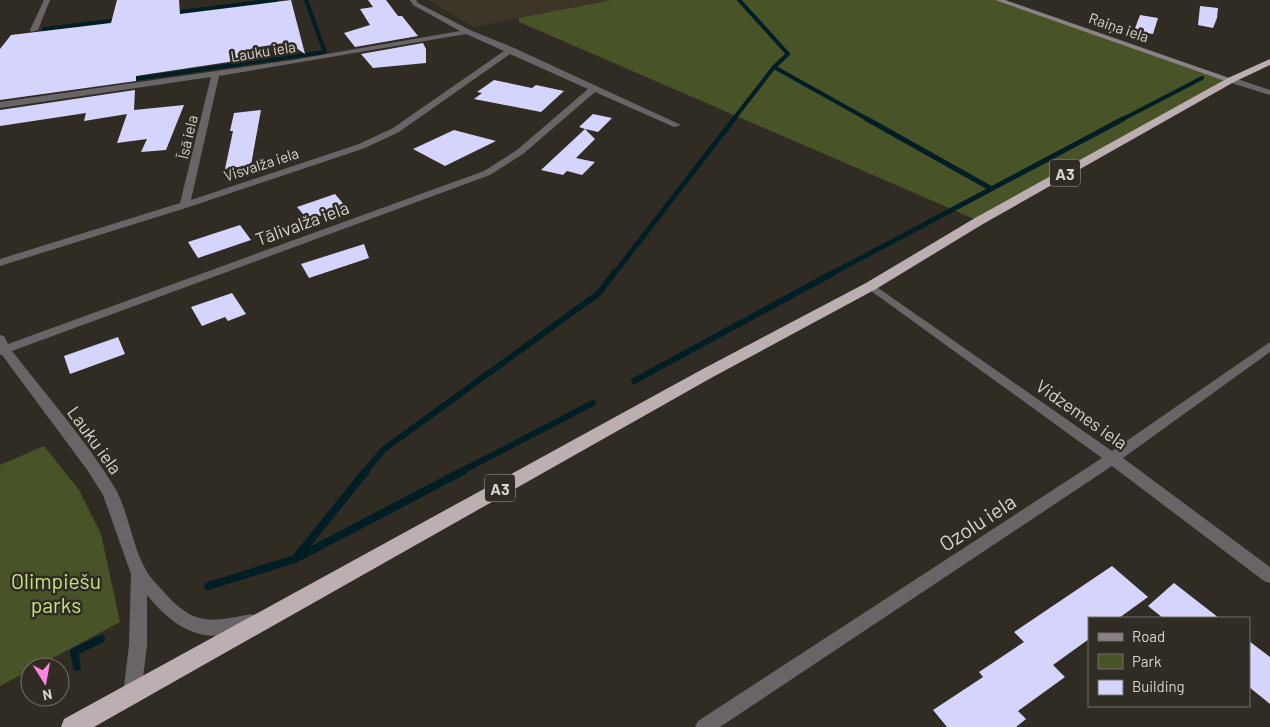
<svg xmlns="http://www.w3.org/2000/svg" width="1270" height="727" font-family="Barlow,sans-serif">
<rect width="100%" height="100%" fill="#302c24"/>
<path fill="#3d3528" d="M428,0H612L474,27Z"/>
<g fill="#495328">
<path d="M612,0H998L1231,80L979,221L519,22V18Z"/>
<path d="M44,446L79,490L101,534L120,622L36,667H30V670L0,686V465Z"/>
</g>
<g fill="none" stroke-linecap="round" stroke-linejoin="round">
<g stroke="#011e25" stroke-width="4">
<path d="M172,13L276,0"/>
<path d="M44,29L119,20"/>
<path d="M774,67L869,120"/>
<path d="M128,80L325,52L306,0"/>
<path d="M733,120L774,67L788,54L739,0"/>
<path d="M1121,120L1202,78"/>
</g>
<g stroke="#011e25" stroke-width="5">
<path d="M867,119L990,188"/>
<path d="M614,274L734,119"/>
<path d="M831,274L1123,119"/>
</g>
<g stroke="#011e25" stroke-width="6">
<path d="M634,381L833,273"/>
<path d="M365,472L383,450L599,293L614,273"/>
<path d="M460,472L593,403"/>
</g>
<g stroke="#011e25" stroke-width="8">
<path d="M295,559L366,471"/>
<path d="M208,586L295,559L463,471"/>
<path d="M77,667L74,652L101,639"/>
</g>
</g>
<g fill="#d4d4fd">
<path d="M117,0H179L180,14L291,0L305,54L286,41L284,43L253,48L255,58L136,76V81L0,100V49L11,35L111,23Z"/>
<path d="M368,0H386L398,16H402L418,36L355,47L344,33L370,25L360,9L373,7Z"/>
<path d="M1200,6L1218,8L1217,18L1213,28L1198,25Z"/>
<path d="M1140,15L1158,18L1153,34L1134,31Z"/>
<path d="M423,43L426,49V63L373,68L361,54Z"/>
<path d="M494,80L532,88L536,85L564,91L541,112L474,99L482,93L477,92Z"/>
<path d="M135,90L134,110L184,105L166,150L141,152L147,139L117,143L127,114L84,121L86,113L0,126V110Z"/>
<path d="M261,110L251,165L225,169L233,131H230L234,113Z"/>
<path d="M593,114L612,118L598,132L585,129L595,139L576,158L595,162L582,175L567,171L563,175L541,170L585,129L579,127Z"/>
<path d="M454,130L496,141L445,166L413,149Z"/>
<path d="M335,194L346,207L308,220L297,207Z"/>
<path d="M240,225L251,240L198,258L188,242Z"/>
<path d="M364,244L369,258L309,278L301,264Z"/>
<path d="M232,293L246,314L228,321L225,317L202,326L191,307Z"/>
<path d="M118,337L125,354L70,374L64,356Z"/>
<path d="M1112,566L1148,597L1119,618H1089V639L1053,665L1065,677L1018,711L1026,719L1016,727H947L933,710L983,677L979,672L1024,642L1014,632Z"/>
<path d="M1174,583L1219,618H1163L1148,606Z"/>
<path d="M1249,641L1270,657V704L1249,687Z"/>
</g>
<g fill="none" stroke-linecap="round" stroke-linejoin="round">
<g fill="#696465" fill-rule="evenodd">
<path d="M44,0H50L38,30L31,32L30,30Z"/>
<path d="M410,0H416L418,3L470,30L514,48L681,125L674,127L595,92L523,154L490,175L12,351C47,396 86,440 115,488C129,513 132,546 146,570C150,578 157,584 163,591C193,625 208,623 251,614L257,617L259,622L257,627C208,646 179,634 147,595V645L141,695L138,701L132,704L126,701L123,695L129,645L131,574L103,495L88,471L2,355H0V335L4,336L8,344L484,171L517,150L588,89L510,54L399,132L365,148L189,207L0,266V259L180,203L211,77L0,108V102L292,60L460,31L413,5ZM466,34L504,51L393,128L359,144L191,200L219,76Z"/>
<path d="M1228,78H1234L1270,90V95L1228,82Z"/>
<path d="M871,283L1112,451L1270,342V352L1123,458L1270,567V583L1264,581L1112,466L720,727H695L698,721L1102,458L867,288L865,286L867,284Z"/>
</g>
<path fill="#8a8284" fill-rule="evenodd" d="M995,0H1005L1235,80L1228,82Z"/>
<path fill="#bcafb2" fill-rule="evenodd" d="M1270,59V65L1234,82L983,224L876,289L711,378L94,727H61L64,719L701,370L866,283L975,218L1228,78Z"/>
</g>
<g text-anchor="middle" dominant-baseline="central" stroke-width="5" stroke-linejoin="round" paint-order="stroke">
<g font-size="15" fill="#d7d4cf" stroke="#302c24">
<text transform="translate(1119 27) rotate(19)">Raiņa iela</text>
<text transform="translate(263 51) rotate(-9)">Lauku iela</text>
<text transform="translate(187 137) rotate(-77)">Īsā iela</text>
<text transform="translate(261 164) rotate(-18)">Visvalža iela</text>
</g>
<g fill="#302c24" stroke="#a5a29c" stroke-width="1">
<rect x="1050" y="159.5" width="30" height="27" rx="4"/>
<rect x="485" y="474.5" width="30" height="27" rx="4"/>
</g>
<g font-size="16" font-weight="bold" fill="#d7d4cf">
<text x="1065" y="173">A3</text>
<text x="500" y="488">A3</text>
</g>
<g font-size="18" fill="#d7d4cf" stroke="#302c24">
<text transform="translate(302 223) rotate(-20)">Tālivalža iela</text>
<text transform="translate(1082 414) rotate(35)">Vidzemes iela</text>
<text transform="translate(95 440) rotate(54)">Lauku iela</text>
</g>
<g font-size="21" fill="#d7d4cf" stroke="#302c24">
<text transform="translate(977 522) rotate(-33)">Ozolu iela</text>
</g>
<g font-size="21" fill="#cae182" stroke="#302c24">
<text x="56" y="580">Olimpiešu<tspan x="56" dy="24">parks</tspan></text>
</g>
</g>
<rect x="1088" y="617" width="162" height="90" fill="#302c24" stroke="#736f68"/>
<rect x="1098" y="633" width="25" height="8" fill="#8a8284" stroke="#736f68"/>
<text x="1132" y="642" font-size="15" fill="#d7d4cf">Road</text>
<rect x="1098" y="654" width="25" height="15" fill="#495328" stroke="#736f68"/>
<text x="1132" y="667" font-size="15" fill="#d7d4cf">Park</text>
<rect x="1098" y="680" width="25" height="15" fill="#d4d4fd" stroke="#736f68"/>
<text x="1132" y="692" font-size="15" fill="#d7d4cf">Building</text>
<g transform="translate(45 682) rotate(169)"><circle r="24" fill="#302c24" stroke="#736f68"/>
<path d="M0-4L9 19L0 12L-9 19Z" fill="#fc86e4"/>
<text y="-8" font-size="14" font-weight="bold" text-anchor="middle" fill="#d7d4cf">N</text>
</g>
</svg>
